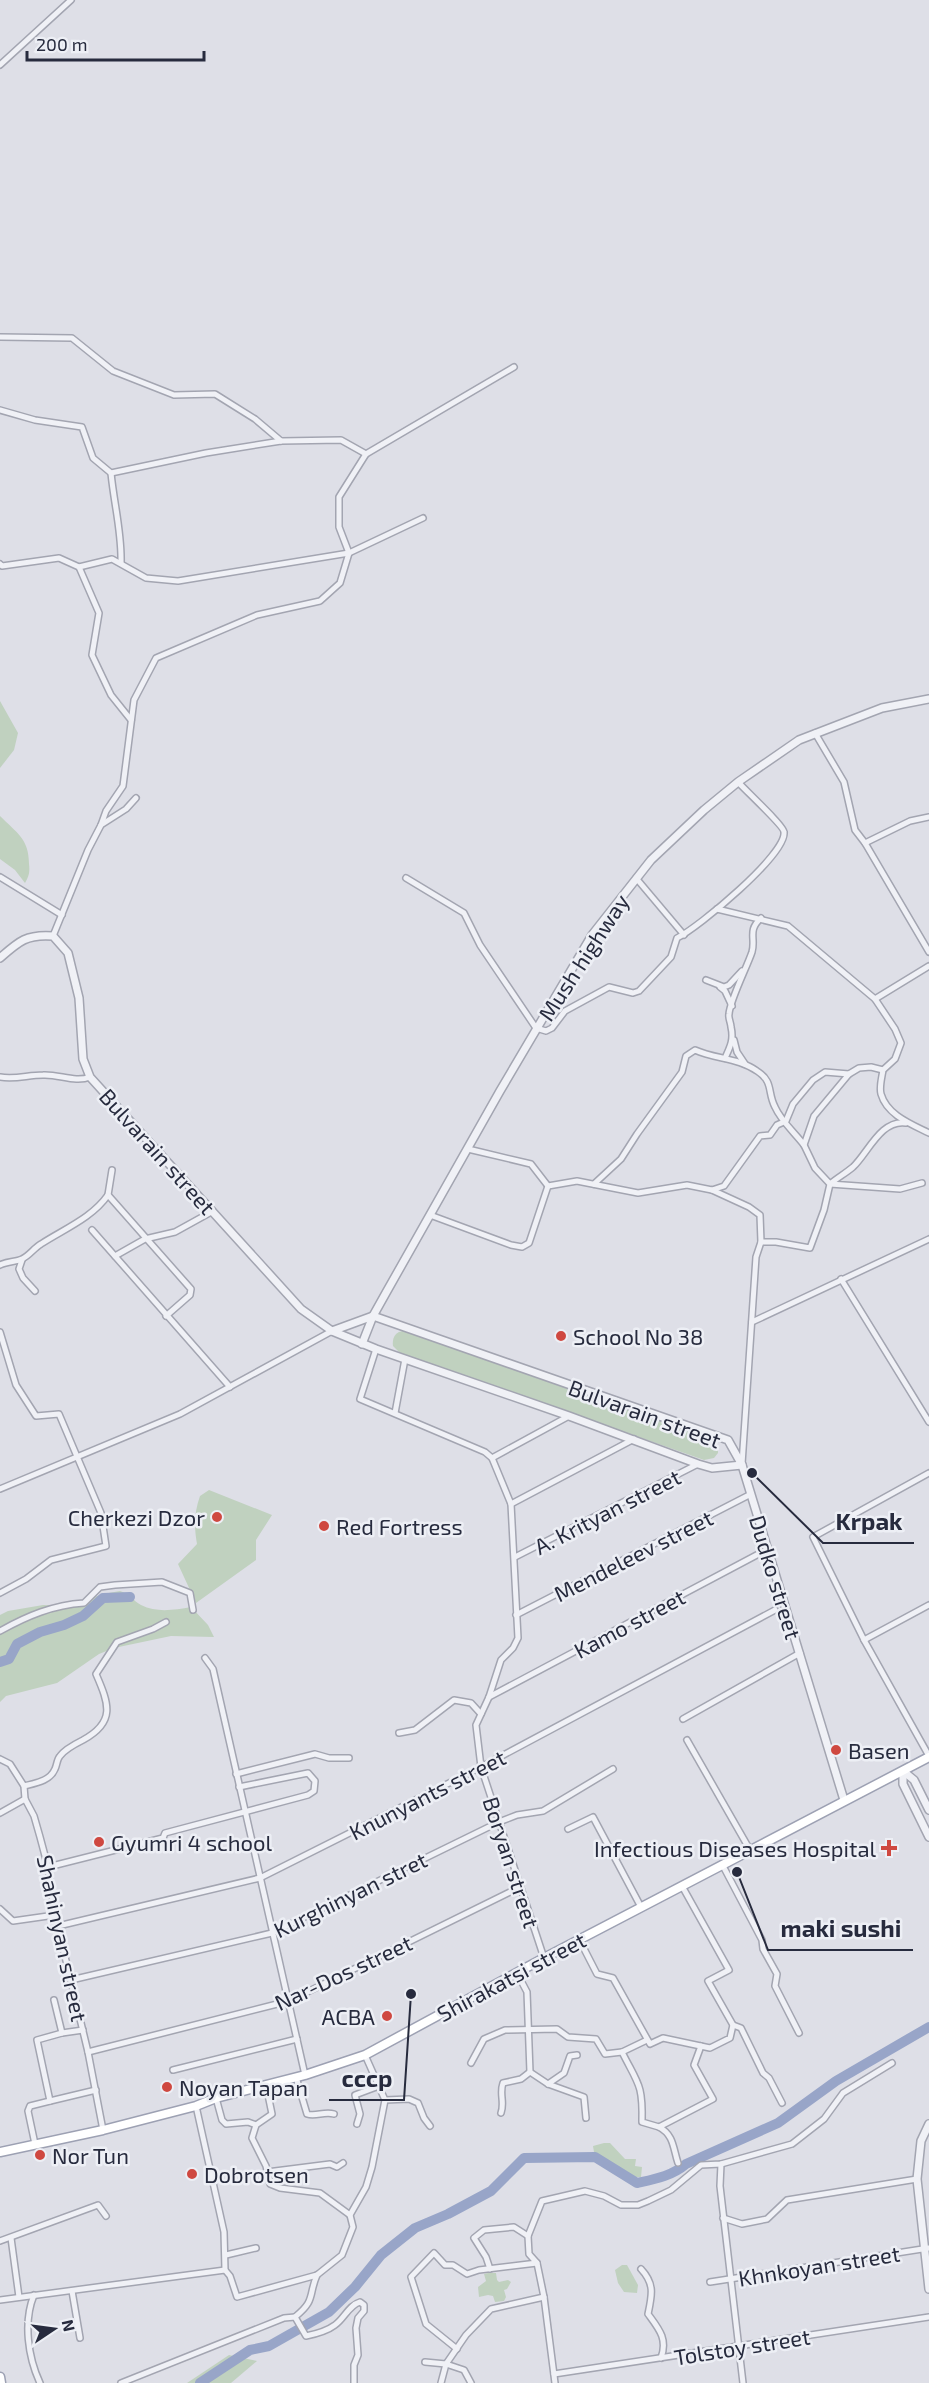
<svg xmlns="http://www.w3.org/2000/svg" width="929" height="2383" font-family="'Exo 2',sans-serif">
<rect width="100%" height="100%" fill="#dedfe7"/>
<g fill="#c0d1bf">
<path d="M0,701L18,733L14,750L0,768Z"/>
<path d="M0,816C17,833 29,839 29,864C30,872 29,876 25,883L15,870L0,859Z"/>
<path d="M403,1331L711,1439L718,1446V1453L714,1458L704,1460L400,1353L393,1346C392,1338 395,1332 403,1331Z"/>
<path d="M209,1490L272,1515L256,1540V1560L196,1603L178,1564L197,1544C194,1527 194,1513 200,1496Z"/>
<path d="M120,1591C130,1594 133,1601 141,1605C157,1613 174,1610 191,1607L208,1625L214,1637L171,1636L114,1648L99,1654L57,1683L6,1696L0,1702V1615L8,1611L43,1605L68,1606L103,1594Z"/>
<path d="M604,2143H610L625,2159H636L635,2166L642,2167L641,2177H635L594,2152L593,2146Z"/>
<path d="M622,2265H627L638,2285L637,2293L624,2292L618,2283L615,2270Z"/>
<path d="M488,2273H496L497,2280L499,2282L508,2280L511,2282L507,2289L504,2290L506,2297L504,2301L495,2302L493,2296L488,2295L479,2297L478,2287L486,2281L484,2274Z"/>
<path d="M229,2355L257,2361L231,2383H187Z"/>
</g>
<g fill="none" stroke-linecap="round" stroke-linejoin="round">
<g stroke="#98a5c8" stroke-width="10">
<path d="M0,1662L9,1659L17,1644L40,1632L64,1625L83,1616L103,1598L130,1597"/>
<path d="M200,2383L250,2350L269,2346L329,2312L355,2287L381,2255L415,2228L448,2214L491,2191L524,2158L595,2157L637,2183C655,2179 672,2176 686,2164L778,2123L836,2081L929,2027"/>
</g>
<g stroke="#a3a5b1" stroke-width="8">
<g id="minor">
<path d="M0,65L71,0"/>
<path d="M0,337L72,338L113,371L174,395L215,394L255,419L281,441"/>
<path d="M0,410L35,420L82,427L93,458L111,473L206,453L281,441L341,440L366,454L514,367"/>
<path d="M111,473C114,504 122,533 121,563"/>
<path d="M0,564L2,566L59,558L79,567L112,559L146,578L178,581L349,553L423,518"/>
<path d="M79,567L99,613L92,655L111,695L131,720"/>
<path d="M815,733L844,782L855,830L865,843L929,952"/>
<path d="M101,825L106,811L123,786L134,700L156,658L257,615L320,601L340,583L349,553L339,527V497L366,454"/>
<path d="M865,843L910,821L929,817"/>
<path d="M0,877L62,915"/>
<path d="M406,878L464,913L480,945L536,1028L546,1031L552,1028L565,1011L609,987L633,993L639,991L671,957L677,938C698,928 787,854 784,832C784,826 746,791 738,782"/>
<path d="M636,878L684,935"/>
<path d="M717,909L788,926L875,999L895,1029L901,1043L895,1059L883,1070C882,1077 879,1087 881,1094C887,1115 911,1124 929,1133"/>
<path d="M53,936L88,850L101,825L126,809L136,798"/>
<path d="M706,980L724,987L729,985L742,971"/>
<path d="M720,987L725,991L732,1006"/>
<path d="M875,999L929,966"/>
<path d="M734,1040L737,1052L745,1064"/>
<path d="M725,1058C730,1047 734,1040 731,1027C731,1023 728,1018 729,1014C730,1000 747,967 752,952C756,938 747,931 761,918"/>
<path d="M0,1077C14,1080 28,1075 43,1075C59,1074 75,1083 90,1077"/>
<path d="M906,1123C881,1119 868,1153 853,1167C846,1173 837,1178 830,1184L900,1189L922,1183"/>
<path d="M468,1149L531,1164L548,1186L577,1181L638,1193L687,1185L712,1190L724,1186L760,1136L770,1135L777,1125L786,1121L793,1104L813,1080L825,1072L849,1074"/>
<path d="M112,1170L108,1195L191,1289L190,1295L166,1316"/>
<path d="M594,1184L621,1159L637,1134L682,1072L686,1056L695,1050C715,1059 739,1058 757,1071C774,1082 767,1092 775,1107C781,1121 795,1133 804,1145"/>
<path d="M712,1190L749,1207L760,1215L761,1242L756,1257L742,1464"/>
<path d="M430,1215L511,1245L522,1247L529,1243L548,1186"/>
<path d="M92,1230L230,1387"/>
<path d="M761,1242H776L810,1248L824,1210L830,1184L815,1168L804,1145L814,1116L849,1074L859,1068L871,1067L883,1070"/>
<path d="M115,1256L145,1239L175,1232L213,1211"/>
<path d="M22,1260L19,1269L23,1278L35,1291"/>
<path d="M0,1265C8,1261 16,1262 22,1259C29,1256 34,1248 41,1244C64,1229 92,1218 108,1195"/>
<path d="M841,1279L929,1422"/>
<path d="M752,1322L929,1239"/>
<path d="M0,1332L16,1385L36,1416L59,1414L101,1513L106,1546L51,1560L26,1579L0,1593"/>
<path d="M376,1349L360,1399L485,1452L492,1458L511,1504L518,1638L513,1648L501,1660L489,1697L476,1725L481,1767L544,1958"/>
<path d="M395,1413L405,1359"/>
<path d="M492,1458L569,1416"/>
<path d="M929,1473L813,1537L864,1640L929,1756"/>
<path d="M0,1489L180,1414L332,1331"/>
<path d="M511,1504L634,1439"/>
<path d="M515,1557L698,1464"/>
<path d="M516,1615L751,1494"/>
<path d="M0,1631C27,1616 53,1605 84,1603L100,1587L115,1585L162,1582L190,1593L193,1610"/>
<path d="M864,1640L929,1605"/>
<path d="M205,1658L213,1669L305,2075"/>
<path d="M489,1697L768,1549"/>
<path d="M683,1719L800,1653"/>
<path d="M399,1733L415,1730L454,1700L471,1703L481,1714"/>
<path d="M687,1740L750,1850"/>
<path d="M0,1759L10,1764L24,1786L25,1799L34,1816L40,1837L48,1867L55,1915L88,2052L103,2130"/>
<path d="M236,1774L315,1754L329,1758H349"/>
<path d="M24,1786C36,1783 50,1781 55,1769C57,1765 57,1759 60,1756C65,1749 75,1744 83,1740C116,1722 109,1704 96,1674L117,1642L153,1629L166,1622"/>
<path d="M0,1813L25,1799"/>
<path d="M568,1829L593,1817L641,1907"/>
<path d="M722,1864L762,1940L763,1949L777,1974L775,1986L799,2033"/>
<path d="M48,1867L163,1838L165,1833L308,1795L314,1791L315,1781L308,1773L239,1787"/>
<path d="M0,1909L13,1921L55,1915"/>
<path d="M58,1926L260,1878L481,1767L775,1610"/>
<path d="M579,1939L597,1974L613,1978L650,2044L663,2038L710,2048L730,2038L733,2025L708,1981L729,1970L682,1886"/>
<path d="M517,1973L527,1992L530,2072L548,2084L584,2097L586,2118"/>
<path d="M71,1980L272,1933L499,1822L517,1815L543,1811L613,1769"/>
<path d="M54,2000L62,2033L83,2030"/>
<path d="M733,2025L741,2028L763,2073L769,2078L782,2103"/>
<path d="M647,2040L622,2052C638,2084 643,2084 642,2122L659,2127L713,2099L694,2065L701,2046"/>
<path d="M88,2052L289,2001L520,1887"/>
<path d="M471,2063L484,2039L505,2030L557,2029L568,2037L596,2039L605,2054L622,2052"/>
<path d="M173,2070L297,2039"/>
<path d="M296,2077L307,2114C316,2117 324,2111 334,2114"/>
<path d="M548,2084L564,2073L570,2056L577,2055"/>
<path d="M266,2085L272,2114L256,2125L252,2138L266,2166L270,2184L280,2188L320,2193L350,2215"/>
<path d="M216,2098L222,2120L226,2124L248,2122L256,2125"/>
<path d="M385,2100L409,2099L418,2103L424,2118L430,2126"/>
<path d="M50,2101L96,2090"/>
<path d="M196,2106L224,2232L225,2270L230,2276L237,2297L317,2275L342,2255L353,2227L350,2215L366,2187L372,2167L385,2100L365,2055"/>
<path d="M501,2113C505,2102 499,2094 503,2083L521,2079L530,2072"/>
<path d="M357,2124L360,2114L355,2095L379,2086"/>
<path d="M659,2127C674,2135 673,2148 678,2163"/>
<path d="M35,2144L28,2111L30,2106L50,2101L37,2040L62,2033"/>
<path d="M721,2164L720,2186L743,2383"/>
<path d="M267,2172L330,2164L337,2167L343,2163"/>
<path d="M723,2218L742,2224L767,2219L787,2200L917,2179"/>
<path d="M11,2238L19,2297"/>
<path d="M0,2241L98,2205L106,2216"/>
<path d="M226,2255L256,2248"/>
<path d="M490,2269L486,2257L474,2238L484,2230L514,2227L528,2236"/>
<path d="M641,2269C655,2284 652,2295 648,2314C659,2329 668,2339 661,2358"/>
<path d="M710,2282L929,2248"/>
<path d="M72,2291L80,2338"/>
<path d="M34,2295C23,2322 28,2357 40,2383"/>
<path d="M0,2300L225,2270"/>
<path d="M295,2317C316,2300 308,2296 317,2275"/>
<path d="M457,2349L426,2324L411,2277L434,2253L445,2265H453L467,2274L479,2270L537,2263"/>
<path d="M425,2362L446,2364L464,2370L471,2383"/>
<path d="M554,2374L929,2317"/>
<path d="M121,2383L284,2318L295,2317L306,2336C316,2334 327,2331 335,2325C344,2319 349,2305 360,2302L364,2305V2311L358,2318L356,2328L358,2355L354,2365V2383"/>
<path d="M441,2383L446,2364L466,2335L491,2309L544,2297"/>
<path d="M555,2383L544,2297L537,2263L529,2254L528,2236L542,2201L585,2191L604,2196L621,2205H638L648,2201L671,2190L701,2165L721,2164L792,2144L824,2119L843,2093L892,2063"/>
</g>
</g>
<g stroke="#a3a5b1" stroke-width="10">
<g id="tertiary">
<path d="M0,958C19,941 27,934 53,936L68,953L79,998L83,1059L90,1077L301,1309L332,1331L376,1349L569,1416L698,1464L712,1468L742,1465"/>
<path d="M332,1331L373,1316L728,1440L742,1465L844,1800"/>
<path d="M362,1344L373,1316L387,1291L500,1091L592,935L651,860L704,810L738,782L799,740L882,708L929,699"/>
<path d="M903,1771V1784L929,1837"/>
<path d="M903,1771L914,1780L929,1810"/>
<path d="M929,2124L921,2141L917,2179L929,2289"/>
</g>
</g>
<g stroke="#9da1b3" stroke-width="11">
<g id="primary">
<path d="M0,2152L103,2130L196,2106L216,2098L305,2075L365,2055L544,1958L929,1757"/>
<path d="M0,2377L1,2383"/>
</g>
</g>
<use href="#minor" stroke="#f0f1f6" stroke-width="5"/>
<use href="#tertiary" stroke="#f0f1f6" stroke-width="7"/>
<use href="#primary" stroke="#fff" stroke-width="8"/>
</g>
<g fill="#cf4840" stroke="#edeff5" stroke-width="2">
<circle cx="561" cy="1336" r="6"/>
<circle cx="217" cy="1517" r="6"/>
<circle cx="324" cy="1526" r="6"/>
<circle cx="836" cy="1750" r="6"/>
<circle cx="99" cy="1842" r="6"/>
<path d="M886 1839h6v6h6v6h-6v6h-6v-6h-6v-6h6z"/>
<circle cx="387" cy="2016" r="6"/>
<circle cx="167" cy="2087" r="6"/>
<circle cx="40" cy="2155" r="6"/>
<circle cx="192" cy="2174" r="6"/>
</g>
<g text-anchor="middle" dominant-baseline="central" stroke-width="5" stroke-linejoin="round" paint-order="stroke">
<g font-size="22" fill="#272b3e" stroke="#edeff5">
<text transform="translate(583 957) rotate(-57)">Mush highway</text>
<text transform="translate(158 1151) rotate(48)">Bulvarain street</text>
<text transform="translate(645 1413) rotate(20)">Bulvarain street</text>
<text transform="translate(607 1511) rotate(-27)">A. Krityan street</text>
<text transform="translate(633 1555) rotate(-27)">Mendeleev street</text>
<text transform="translate(776 1577) rotate(73)">Dudko street</text>
<text transform="translate(629 1623) rotate(-28)">Kamo street</text>
<text transform="translate(427 1794) rotate(-27)">Knunyants street</text>
<text transform="translate(512 1862) rotate(72)">Boryan street</text>
<text transform="translate(350 1894) rotate(-26)">Kurghinyan stret</text>
<text transform="translate(63 1938) rotate(78)">Shahinyan street</text>
<text transform="translate(343 1972) rotate(-25)">Nar-Dos street</text>
<text transform="translate(511 1976) rotate(-28)">Shirakatsi street</text>
<text transform="translate(819 2265) rotate(-9)">Khnkoyan street</text>
<text transform="translate(742 2346) rotate(-9)">Tolstoy street</text>
</g>
<g font-size="22" fill="#272b3e" stroke="#edeff5" text-anchor="start">
<text x="573" y="1336">School No 38</text>
<text x="205" y="1517" text-anchor="end">Cherkezi Dzor</text>
<text x="336" y="1526">Red Fortress</text>
<text x="848" y="1750">Basen</text>
<text x="111" y="1842">Gyumri 4 school</text>
<text x="876" y="1848" text-anchor="end">Infectious Diseases Hospital</text>
<text x="375" y="2016" text-anchor="end">ACBA</text>
<text x="179" y="2087">Noyan Tapan</text>
<text x="52" y="2155">Nor Tun</text>
<text x="204" y="2174">Dobrotsen</text>
</g>
</g>
<path fill="none" stroke="#272b3e" stroke-width="2" d="M752 1473L823 1543H914M737 1872L768 1950H913M411 1994L404 2100H329"/>
<g fill="#272b3e" stroke="#edeff5" stroke-width="2">
<circle cx="752" cy="1473" r="6"/>
<circle cx="737" cy="1872" r="6"/>
<circle cx="411" cy="1994" r="6"/>
</g>
<g font-size="24" text-anchor="middle" font-weight="bold" fill="#272b3e" stroke="#edeff5" stroke-width="5" stroke-linejoin="round" paint-order="stroke">
<text x="869" y="1530">Krpak</text>
<text x="841" y="1937">maki sushi</text>
<text x="367" y="2087">ссср</text>
</g>
<g transform="translate(54 2329) rotate(77)" stroke="#edeff5" stroke-width="4.5" paint-order="stroke">
<path d="M0-4.5L10 22L0 15L-10 22Z" fill="#272b3e"/>
<text y="-9" font-size="16" font-weight="bold" text-anchor="middle" fill="#272b3e">N</text>
</g>
<path d="M27 51v9h177v-9" fill="none" stroke="#272b3e" stroke-width="3"/>
<text x="36" y="51" font-size="18" fill="#272b3e" stroke="#edeff5" stroke-width="4.5" paint-order="stroke">200 m</text>
</svg>
